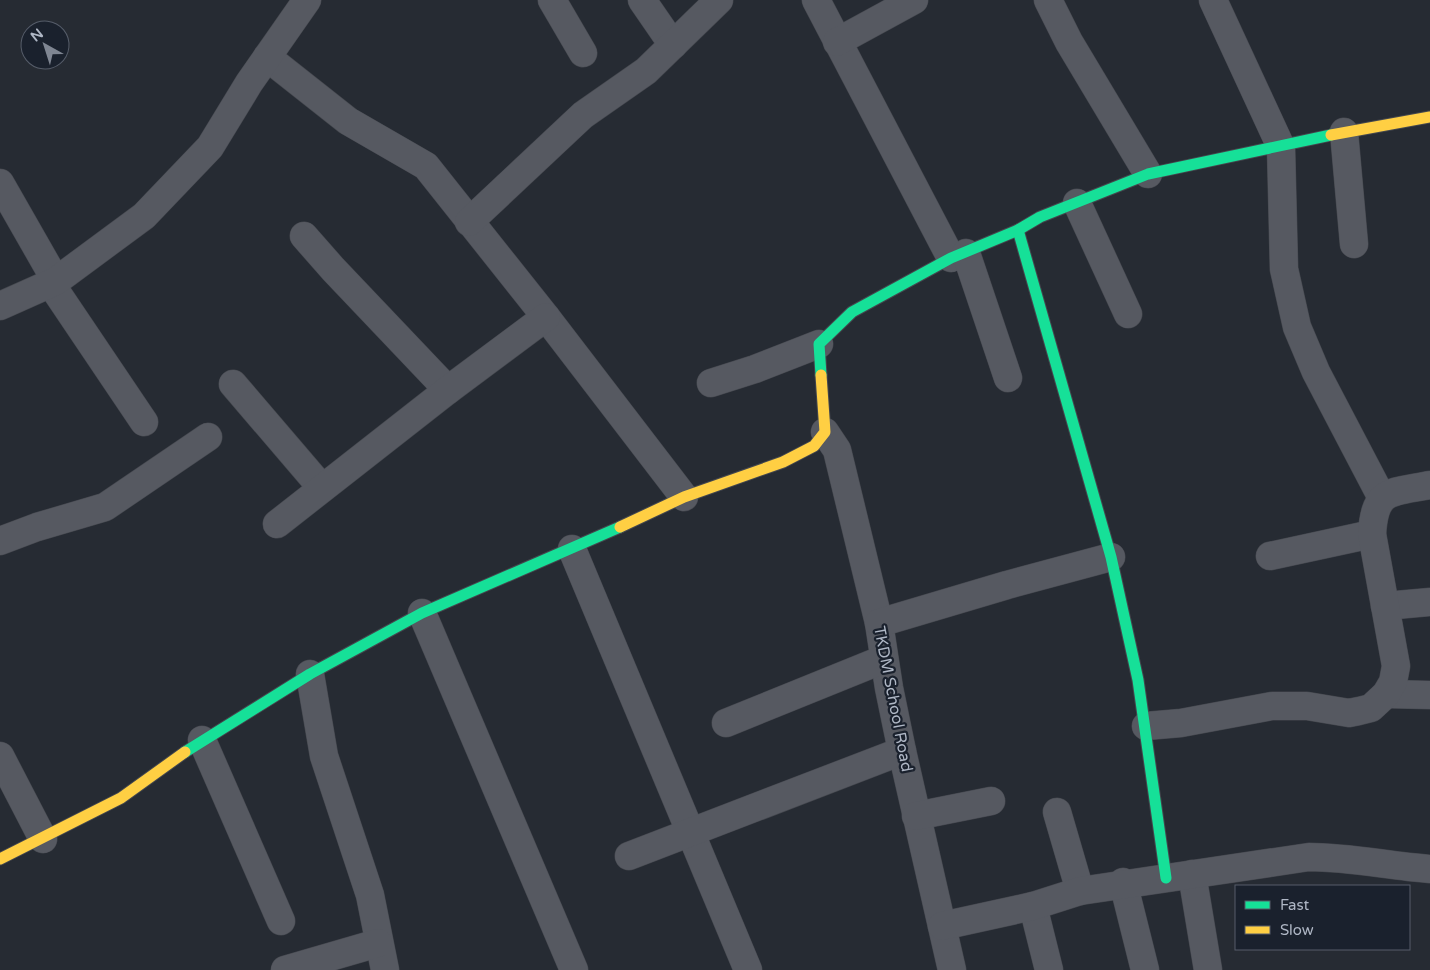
<svg xmlns="http://www.w3.org/2000/svg" width="1430" height="970" font-family="'Varela Round',sans-serif">
<rect width="100%" height="100%" fill="#262b33"/>
<g fill="none" stroke-linecap="round" stroke-linejoin="round">
<g stroke="#44474e" stroke-width="29">
<g id="street">
<path d="M552,0L583,53"/>
<path d="M642,0L673,45"/>
<path d="M816,0L951,258"/>
<path d="M1048,0L1069,42L1148,174"/>
<path d="M1213,0L1281,147L1284,269L1297,327L1316,372L1382,498"/>
<path d="M837,42L914,0"/>
<path d="M267,57L348,121L426,166L546,317L684,497"/>
<path d="M1344,132L1354,244"/>
<path d="M0,183L56,281"/>
<path d="M1077,203L1128,314"/>
<path d="M469,222L583,115L646,71L719,0"/>
<path d="M304,236L333,269L448,390"/>
<path d="M966,253L1008,378"/>
<path d="M51,284L144,422"/>
<path d="M0,306L56,281L144,216L210,147L249,83L307,0"/>
<path d="M711,383L755,369L819,344"/>
<path d="M233,384L322,488"/>
<path d="M825,432L837,450L879,623L889,688L902,751L952,970"/>
<path d="M277,524L448,390L546,317"/>
<path d="M0,541L37,527L105,507L208,437"/>
<path d="M572,549L748,970"/>
<path d="M1270,556L1372,534"/>
<path d="M1385,606L1430,602"/>
<path d="M422,613L574,970"/>
<path d="M879,623L1007,585L1111,557"/>
<path d="M310,674L324,756L370,895L385,970"/>
<path d="M1386,694L1430,695"/>
<path d="M726,723L884,659"/>
<path d="M1146,726L1181,723L1272,706H1307L1349,713L1359,711L1371,708L1386,694L1393,682L1396,666L1372,534C1375,488 1390,493 1430,485"/>
<path d="M202,740L281,921"/>
<path d="M0,756L43,839"/>
<path d="M1057,812L1080,891"/>
<path d="M916,816L991,801"/>
<path d="M629,856L902,751"/>
<path d="M1192,874L1208,970"/>
<path d="M1123,882L1145,970"/>
<path d="M1033,906L1049,970"/>
<path d="M942,926L1033,906L1080,891L1309,857C1350,857 1389,866 1430,869"/>
<path d="M285,970L378,943"/>
</g>
</g>
<g stroke="#44474e" stroke-width="13">
<g id="fast">
<path d="M1018,230L1111,557L1138,680L1166,878"/>
<path d="M821,375L819,344L852,312L951,258L1018,230L1040,217L1148,174L1331,135"/>
<path d="M185,752L310,674L422,613L620,527"/>
</g>
</g>
<g stroke="#44474e" stroke-width="13">
<g id="slow">
<path d="M1331,135L1430,117"/>
<path d="M620,527L684,497L783,462L814,446L825,432L821,375"/>
<path d="M0,859L121,798L185,752"/>
</g>
</g>
<use href="#street" stroke="#565961" stroke-width="28"/>
<use href="#fast" stroke="#16e098" stroke-width="11"/>
<use href="#slow" stroke="#ffcf43" stroke-width="11"/>
</g>
<g text-anchor="middle" dominant-baseline="central" stroke-width="4.5" stroke-linejoin="round" paint-order="stroke">
<g font-size="16" fill="#afb7c5" stroke="#1a212d">
<text transform="translate(893 699) rotate(79)">TKDM School Road</text>
</g>
</g>
<rect x="1235" y="885" width="175" height="65" fill="#1a212d" stroke="#565d6a"/>
<rect x="1245" y="901" width="25" height="8" fill="#16e098" stroke="#565d6a"/>
<text x="1280" y="910" font-size="15" fill="#afb7c5">Fast</text>
<rect x="1245" y="926" width="25" height="8" fill="#ffcf43" stroke="#565d6a"/>
<text x="1280" y="935" font-size="15" fill="#afb7c5">Slow</text>
<g transform="translate(45 45) rotate(321)"><circle r="24" fill="#1a212d" stroke="#565d6a"/>
<path d="M0-4L9 19L0 12L-9 19Z" fill="#7f8692"/>
<text y="-8" font-size="14" font-weight="bold" text-anchor="middle" fill="#afb7c5">N</text>
</g>
</svg>
